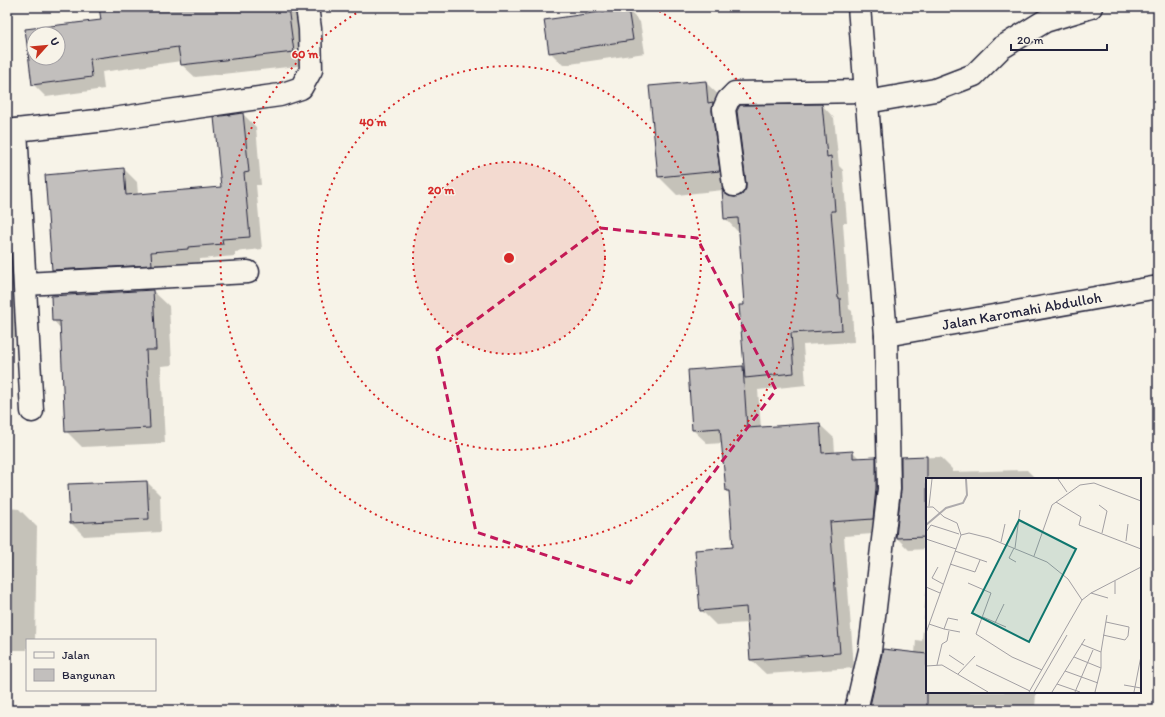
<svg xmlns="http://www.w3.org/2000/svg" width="1165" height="717" font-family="Itim,sans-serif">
<rect width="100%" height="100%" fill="#f7f3e8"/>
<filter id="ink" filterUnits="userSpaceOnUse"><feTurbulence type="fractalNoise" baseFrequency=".025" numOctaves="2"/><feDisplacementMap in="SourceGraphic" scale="8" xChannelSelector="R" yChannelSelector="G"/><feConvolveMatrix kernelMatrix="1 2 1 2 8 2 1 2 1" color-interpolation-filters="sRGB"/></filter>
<g filter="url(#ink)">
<g fill="#0003" fill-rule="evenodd">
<path d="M100,7H299L306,65L195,77L182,65L181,61L102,72L104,89L46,97L33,84L26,30L102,21ZM34,34H58V58H34Z"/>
<path d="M627,9L640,22L645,53L563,65L550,52Z"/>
<path d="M705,82L724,100L737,189L723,190L731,198H735L743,195L822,105L834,118L839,166L843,170L847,223H843L849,309L852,311L854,342L803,345L806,385L758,390L761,428L819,424L834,438L835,453L853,452L860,459L875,458L890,473L887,533L844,536L854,668L766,674L751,660L748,623L716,625L701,610L734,548L730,494L727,491L723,443L708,444L693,430L743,367L745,369V306L740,231H737L725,218L723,190L677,195L659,177Z"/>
<path d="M243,114L256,127L261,185H256L262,249L235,252V256L200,259V262L164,265V277L66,282L53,270L124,169L137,182L138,195L222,188Z"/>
<path d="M7,159L28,336L7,338Z"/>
<path d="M153,291L169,306L172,365L161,366L165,443L82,447L66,431L61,329L53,320Z"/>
<path d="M940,457L952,469V472L1027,470L1036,479H927V549L909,550L897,538L902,490V458Z"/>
<path d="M147,482L160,495L161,532L84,536L71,523Z"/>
<path d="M7,508L19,509L37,527L35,640H27V650H7Z"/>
<path d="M926,590L927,692H1036L1035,710H869L883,650L915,654L916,640L922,641Z"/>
</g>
<g fill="#c2bfbd" stroke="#22223b" fill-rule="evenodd">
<path d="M99,7H288L294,52L181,65L178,47L90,59L92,77L32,85L25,29L101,20ZM34,34H58V58H34Z"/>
<path d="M628,8L633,40L549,53L544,20Z"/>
<path d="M706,81L708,103L713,102L712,111L720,171L658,177L649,86Z"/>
<path d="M822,104L827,157L831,156L835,211H831L838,298H840L842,330L791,333L794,373L745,378L739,305H744L738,218L724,219L722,188L724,193L729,196L735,197L742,195L746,189V183L737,111L740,105Z"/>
<path d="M243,113L249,172L244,173L250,237L222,239L223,244L188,247V249L151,252L152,265L52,270L45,175L124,168L126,195L221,187L214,117Z"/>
<path d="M153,290L156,350H146L150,428L65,432L60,321H52L51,296Z"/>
<path d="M743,366L747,428L820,423L822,453L853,451V458L876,457V488L873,519L830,522L840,653L750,660L746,607L700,611L695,550L733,547L729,491H726L720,428L692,430L688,370Z"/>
<path d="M927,456V537L896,538L901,490V457Z"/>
<path d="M147,481L149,519L70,523L68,484Z"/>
<path d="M883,649L927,654V710H869Z"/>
</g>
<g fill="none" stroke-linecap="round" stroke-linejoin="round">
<g stroke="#22223b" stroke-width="25">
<g id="street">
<path d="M867,102L935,90L974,75L1001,48L1045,21L1091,7"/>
<path d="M16,130L32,411"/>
<path d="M7,131L106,120L280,95L301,88L311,70L310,29L307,7"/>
<path d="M734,185L724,109L728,100L735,93L866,91"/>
<path d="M25,284L248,272"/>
<path id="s1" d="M886,335L1158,287"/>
<path d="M856,710L870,650L889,489L886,335L859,7"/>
</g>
</g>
<use href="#street" stroke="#f7f3e8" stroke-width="22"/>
</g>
</g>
<path fill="none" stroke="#c2185b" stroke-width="3" stroke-dasharray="8 5" stroke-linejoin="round" d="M600,228L697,238L776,390L630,583L476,532L437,349Z"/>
<circle cx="509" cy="258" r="96" fill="#d62828" fill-opacity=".12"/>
<g fill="none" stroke="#d62828" stroke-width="2" stroke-dasharray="2 4">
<circle cx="509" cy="258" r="96"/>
<circle cx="509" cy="258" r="192"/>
<path d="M654 8A289 289 0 1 1 365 8"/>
</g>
<g text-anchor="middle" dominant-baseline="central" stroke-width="3" stroke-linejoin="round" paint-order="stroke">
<g font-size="15" fill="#22223b" stroke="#f7f3e8">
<text stroke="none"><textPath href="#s1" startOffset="138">Jalan Karomahi Abdulloh</textPath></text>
</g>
</g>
<g transform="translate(926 478)">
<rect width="215" height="215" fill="#f7f3e8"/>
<path fill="none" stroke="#aeabad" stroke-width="2" d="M0,47L20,30L37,25L41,17L40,1"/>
<path fill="none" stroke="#a29fa3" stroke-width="1" d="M132,1L141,14M130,24L155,39L153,47L215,71M173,27L181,33L176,55M3,28L6,1M0,29H7L18,39L31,45L35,57L0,155M0,54L5,47L33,56M35,57L43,55L63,60L121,84L142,101L156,122M0,61L30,71M200,63L202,46M75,64L79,46M88,70L83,80L90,84M89,70L94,32M29,73L61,84M108,78L126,27L154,7L168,5L215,23M24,86L49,94L54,82M12,89L6,100L17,106M42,105L65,115L50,156L86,179L116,192M0,109L14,115M165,115L182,120M189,116V103M57,139L80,149M32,142L22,140L18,151L34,154M69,145L78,126M3,146L18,151M177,157L199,162L202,158L203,149L180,144M155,166L175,174V190L169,214M175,174L181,137M23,177L38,187M148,179L175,190M11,187L16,166L21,163L23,153M50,187L104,213M0,188L16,187L62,214M139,193L172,205M32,196L49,178M131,206L154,214M198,207L215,210M103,214L156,122L165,115L215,89M108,214L141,157M126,214L159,161M149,214L167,172M208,214L215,178"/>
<path fill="#0f766e" fill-opacity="0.15" stroke="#0f766e" stroke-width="2" d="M93,42L150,71L103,164L46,135Z"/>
<rect width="215" height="215" fill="none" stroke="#22223b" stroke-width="2"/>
</g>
<circle cx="509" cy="258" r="6" fill="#d62828" stroke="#f7f3e8" stroke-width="2"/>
<g font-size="12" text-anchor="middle" font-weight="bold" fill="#d62828" stroke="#f7f3e8" stroke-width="3" stroke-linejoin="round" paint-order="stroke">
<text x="305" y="58">60 m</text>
<text x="373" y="126">40 m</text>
<text x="441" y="194">20 m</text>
</g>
<rect width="1165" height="717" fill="none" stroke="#f7f3e8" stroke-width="24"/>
<rect x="12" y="12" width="1141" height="693" fill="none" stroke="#22223b" stroke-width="1.5" filter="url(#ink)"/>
<rect x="26" y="639" width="130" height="52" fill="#f7f3e8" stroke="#a29fa3"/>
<rect x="34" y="652" width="20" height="6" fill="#f7f3e8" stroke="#a29fa3"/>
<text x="62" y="659" font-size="12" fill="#22223b">Jalan</text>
<rect x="34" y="669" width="20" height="12" fill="#c2bfbd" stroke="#a29fa3"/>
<text x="62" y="679" font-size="12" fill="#22223b">Bangunan</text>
<g transform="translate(46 46) rotate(63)"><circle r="19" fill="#f7f3e8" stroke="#a29fa3"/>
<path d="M0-3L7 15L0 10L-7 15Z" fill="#c8321e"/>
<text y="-6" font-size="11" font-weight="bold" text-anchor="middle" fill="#22223b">U</text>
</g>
<path d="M1011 44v6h96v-6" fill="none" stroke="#22223b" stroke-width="2"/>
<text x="1017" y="44" font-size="12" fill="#22223b" stroke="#f7f3e8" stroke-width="3" paint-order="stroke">20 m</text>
</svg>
